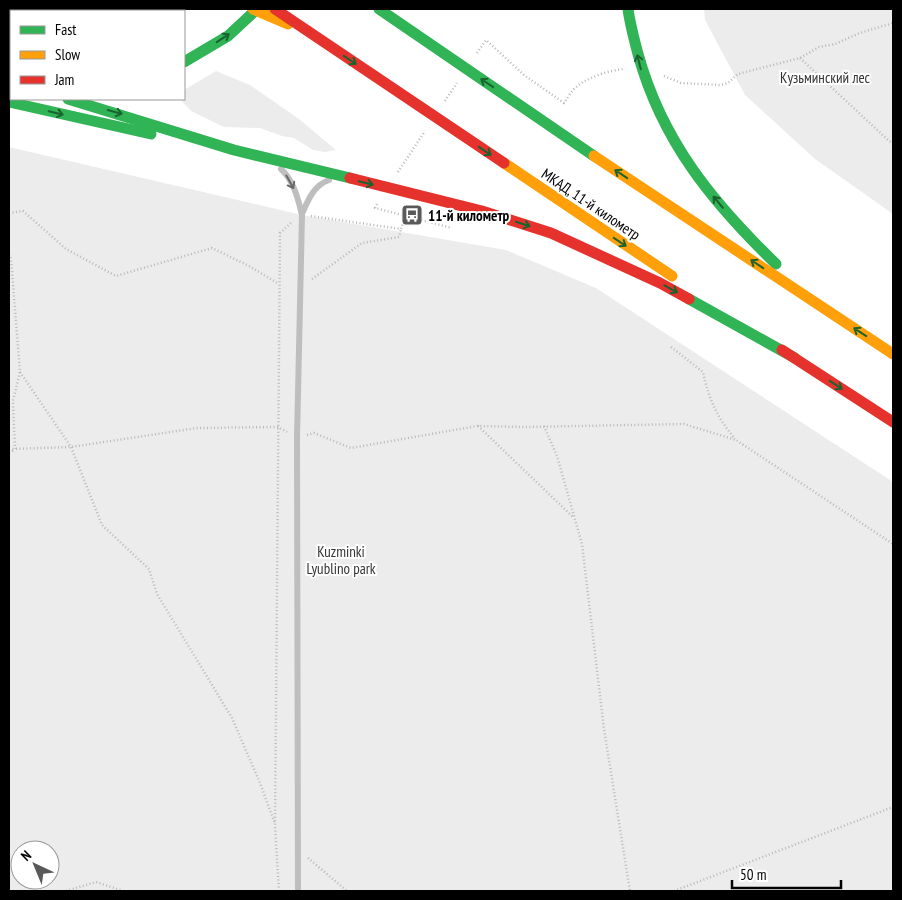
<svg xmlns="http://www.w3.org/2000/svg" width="902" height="900" font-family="'PT Sans Narrow',sans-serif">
<rect width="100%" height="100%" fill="#fff"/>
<g fill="#ececec" fill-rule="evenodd">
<path d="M36,9H153L155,11H34Z"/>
<path d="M704,9H893V214L815,159L745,95L705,20Z"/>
<path d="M216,71L250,85L299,119L336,150L325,152L313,150L294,138L282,136L260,128L224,127L191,111L180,99H184V90Z"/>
<path d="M9,147L302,215L506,250L596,288L893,482V891H9ZM20,850H50V880H20Z"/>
</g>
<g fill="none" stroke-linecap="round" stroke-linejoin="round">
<g stroke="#b9b9b9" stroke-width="2.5" stroke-dasharray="1 2.5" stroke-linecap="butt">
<path d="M477,53L486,40L524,75L564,103C567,99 570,93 574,89C585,78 609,70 625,69"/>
<path d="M800,58L889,141L893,143"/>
<path d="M664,76L681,83L721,85L728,83L738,74L800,58L819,47L835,44L860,33L893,23"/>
<path d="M445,101L457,83"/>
<path d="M398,172L425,131"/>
<path d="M377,204L375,208L452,228"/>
<path d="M9,213L23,211L66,249L116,276L212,248L249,266L279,284"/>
<path d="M311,216L401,229L405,216"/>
<path d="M9,254L11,259L20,372L13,401L15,449"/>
<path d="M312,279L362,243L399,237L401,229"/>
<path d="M671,347L703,372C709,400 717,417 735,439"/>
<path d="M20,372L71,447L102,525L149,569L157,594L232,718L260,783L275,824"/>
<path d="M478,426L573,517"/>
<path d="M544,426L557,456L582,544L604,729L630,891"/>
<path d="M307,435L314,433L351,448L477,426L524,427L684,424L736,440L893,544"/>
<path d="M9,449L71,447L197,428L278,427L287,432"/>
<path d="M9,453L14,450"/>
<path d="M308,858L347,891"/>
<path d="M66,891L96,882L123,891"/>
<path d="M279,891L275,826L280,233L291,223"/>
<path d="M674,891L893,807"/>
</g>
<g stroke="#bebebe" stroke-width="6">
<path d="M281,169C294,181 298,199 302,215L297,438L298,891"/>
<path d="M302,214C308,200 314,185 329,180"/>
</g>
<g stroke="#30b455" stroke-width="11">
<path d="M379,9L594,156"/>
<path d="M628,9C630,24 634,39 638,54C662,141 712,202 776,264"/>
<path d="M184,62L228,36L257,9"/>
<path d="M68,99L234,150L350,178"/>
<path d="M9,102L151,134"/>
<path d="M689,299L795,358"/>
</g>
<g stroke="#ff9f0a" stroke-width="11">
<path d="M253,9L288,24"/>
<path d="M9,83L11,84"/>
<path d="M594,156L893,354"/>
<path d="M504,163L672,276"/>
</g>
<g stroke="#e5322d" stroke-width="11">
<path d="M275,9L504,163"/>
<path d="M350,178L482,211L551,233L660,283L689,299"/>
<path d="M782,350L893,422"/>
</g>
</g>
<defs><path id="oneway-shaft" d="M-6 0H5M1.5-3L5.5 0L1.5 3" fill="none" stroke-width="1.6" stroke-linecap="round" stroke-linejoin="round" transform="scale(1.25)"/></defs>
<g stroke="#1a632f">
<use href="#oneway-shaft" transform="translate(223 38) rotate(-33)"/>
<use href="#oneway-shaft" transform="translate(350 60) rotate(34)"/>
<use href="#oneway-shaft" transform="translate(639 62) rotate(-104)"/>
<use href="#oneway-shaft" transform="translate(487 83) rotate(-146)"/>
<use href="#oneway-shaft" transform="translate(115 112) rotate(16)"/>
<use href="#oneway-shaft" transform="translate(56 113) rotate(13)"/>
<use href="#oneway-shaft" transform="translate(485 151) rotate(34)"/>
<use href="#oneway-shaft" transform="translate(621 174) rotate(-146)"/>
<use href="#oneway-shaft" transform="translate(366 183) rotate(14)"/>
<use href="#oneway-shaft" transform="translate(718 202) rotate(-130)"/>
<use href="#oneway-shaft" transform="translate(523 224) rotate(18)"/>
<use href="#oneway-shaft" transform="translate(620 242) rotate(34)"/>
<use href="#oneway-shaft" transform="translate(757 264) rotate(-146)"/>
<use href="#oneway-shaft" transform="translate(671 289) rotate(29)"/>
<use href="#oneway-shaft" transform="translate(860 332) rotate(-147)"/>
<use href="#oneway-shaft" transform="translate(836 385) rotate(33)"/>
</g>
<use stroke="#686868" href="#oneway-shaft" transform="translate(290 182) rotate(61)"/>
<defs>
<g id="bus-square" transform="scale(1.125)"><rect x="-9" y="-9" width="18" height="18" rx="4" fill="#595959" stroke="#fff"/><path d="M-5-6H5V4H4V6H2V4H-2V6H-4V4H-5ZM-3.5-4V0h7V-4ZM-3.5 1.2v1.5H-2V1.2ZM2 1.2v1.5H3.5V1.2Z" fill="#fff"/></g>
</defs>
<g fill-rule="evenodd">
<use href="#bus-square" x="412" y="215"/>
</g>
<g text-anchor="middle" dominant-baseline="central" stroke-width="4" stroke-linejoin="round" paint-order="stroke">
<g font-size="15" fill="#333" stroke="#fff">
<text x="825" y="77">Кузьминский лес</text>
<text x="341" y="551">Kuzminki<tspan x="341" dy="17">Lyublino park</tspan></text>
</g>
<g font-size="15" fill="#000" stroke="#fff">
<text transform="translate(591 204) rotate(34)">МКАД, 11-й километр</text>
</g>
<g font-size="15" font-weight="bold" fill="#000" stroke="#fff" text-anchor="start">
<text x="428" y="215">11-й километр</text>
</g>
</g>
<rect width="902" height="900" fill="none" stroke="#000000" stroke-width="20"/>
<rect x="10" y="10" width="175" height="90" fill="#ffffff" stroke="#999999"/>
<rect x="20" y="26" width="25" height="8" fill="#30b455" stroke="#999999"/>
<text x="55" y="35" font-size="15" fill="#000000">Fast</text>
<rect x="20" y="51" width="25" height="8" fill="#ff9f0a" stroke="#999999"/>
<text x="55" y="60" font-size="15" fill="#000000">Slow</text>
<rect x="20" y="76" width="25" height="8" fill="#e5322d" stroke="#999999"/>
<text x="55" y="85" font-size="15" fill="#000000">Jam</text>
<g transform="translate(35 865) rotate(316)"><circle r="24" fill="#ffffff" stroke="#999999"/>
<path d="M0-4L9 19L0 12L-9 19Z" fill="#595959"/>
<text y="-8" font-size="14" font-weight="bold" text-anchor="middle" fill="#000000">N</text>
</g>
<path d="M732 880v8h109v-8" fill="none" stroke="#000000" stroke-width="2.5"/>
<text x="740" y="880" font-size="15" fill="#000000" stroke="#ffffff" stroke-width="4" paint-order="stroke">50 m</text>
</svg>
